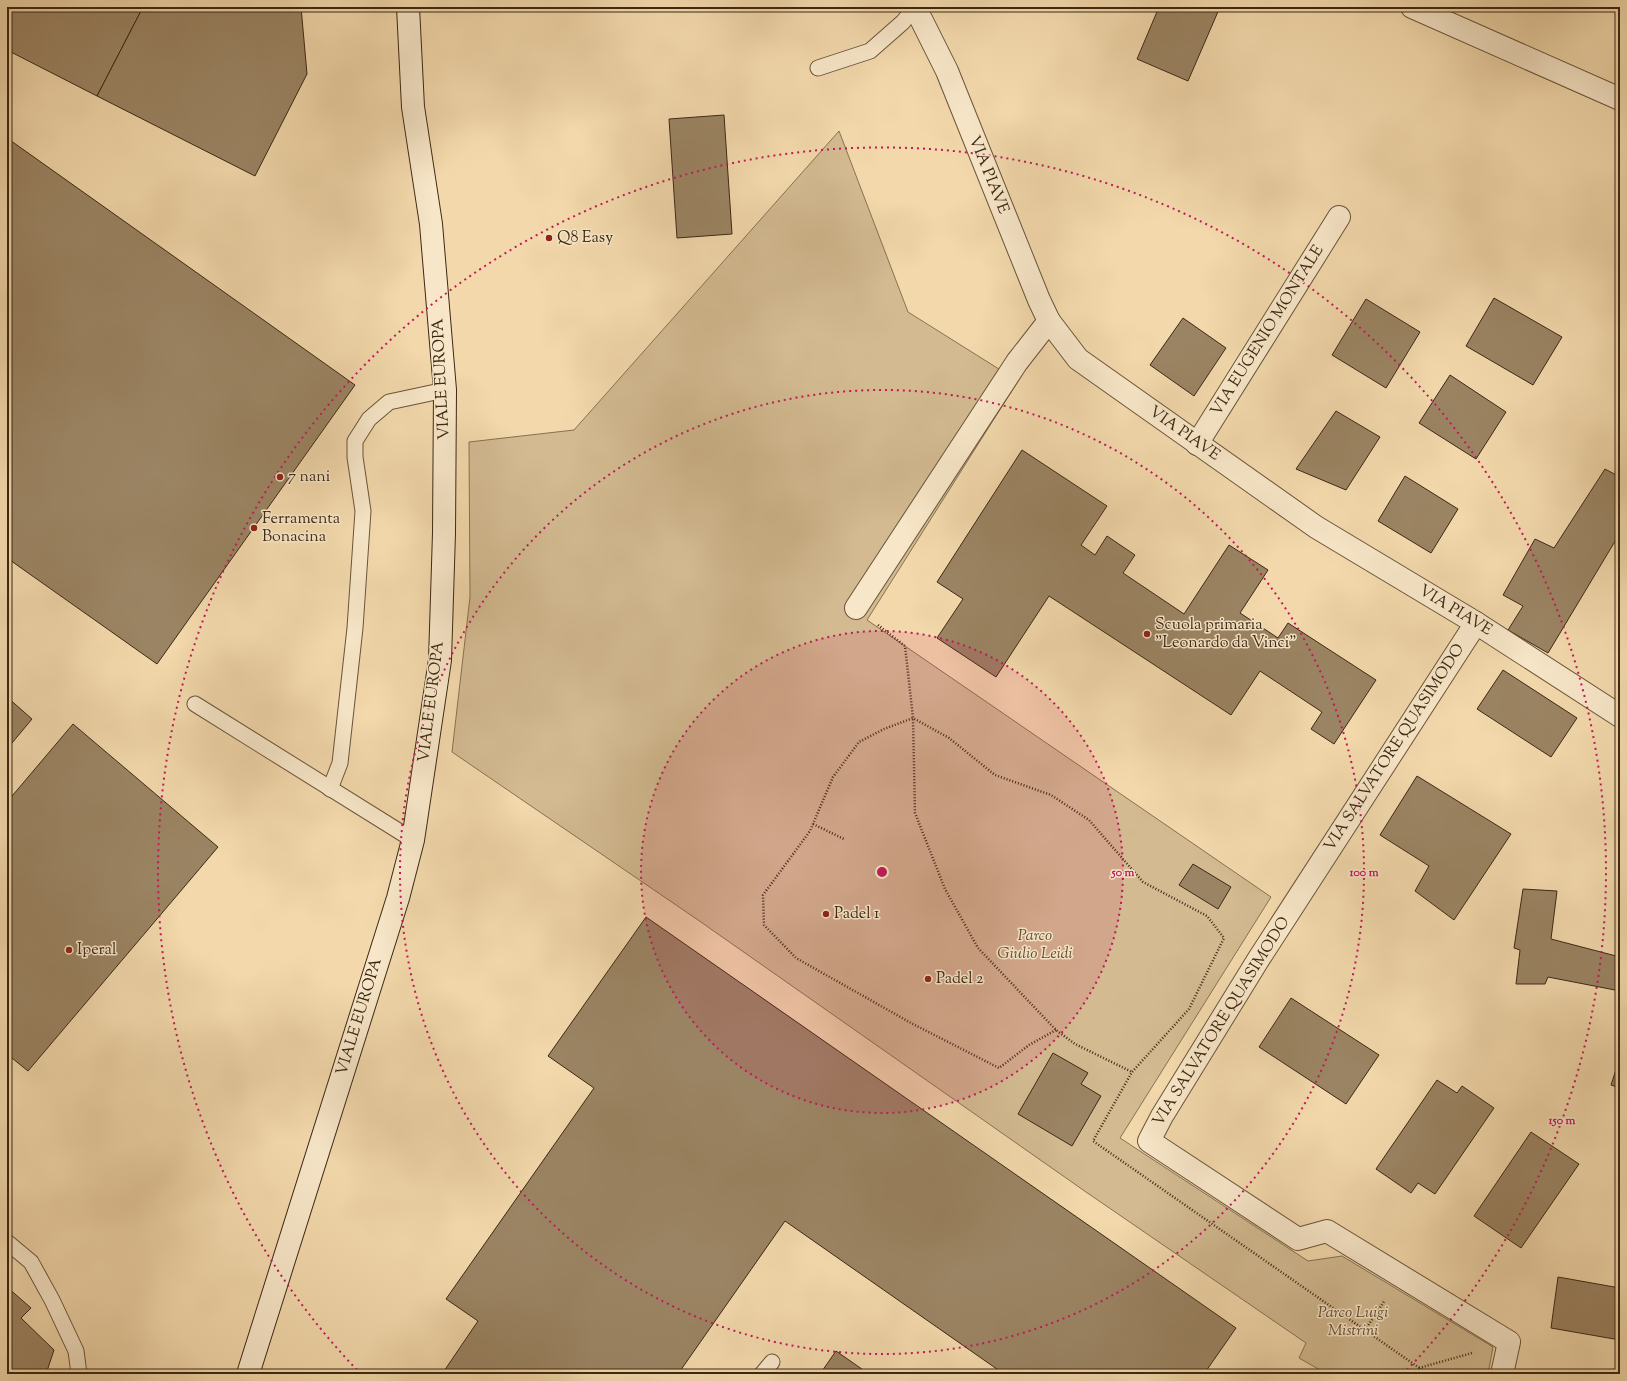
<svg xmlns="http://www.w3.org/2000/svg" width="1627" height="1381" font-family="'Sorts Mill Goudy',serif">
<rect width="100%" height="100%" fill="#f2d8ab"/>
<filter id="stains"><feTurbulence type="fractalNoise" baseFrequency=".005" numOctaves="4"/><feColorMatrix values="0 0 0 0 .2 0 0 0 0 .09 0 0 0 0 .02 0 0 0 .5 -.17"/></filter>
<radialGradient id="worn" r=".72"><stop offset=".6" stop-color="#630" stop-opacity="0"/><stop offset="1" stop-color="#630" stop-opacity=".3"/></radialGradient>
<path fill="#d3ba91" stroke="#887152" d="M839,131L908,312L1018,381L867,620L1271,897L1120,1138L1308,1261L1342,1256L1493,1347L1488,1374H1327L1299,1358L1306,1343L1086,1192L698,920L452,752L470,597L469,442L574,430Z"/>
<g fill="#9b8463" stroke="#3c2814">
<path d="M7,7H143L97,96L7,50Z"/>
<path d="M143,7H301L307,74L255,176L97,96Z"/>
<path d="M1159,7H1220L1188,81L1137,59Z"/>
<path d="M724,115L732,234L677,238L669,119Z"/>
<path d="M7,138L355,385L157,664L7,558Z"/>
<path d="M1494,298L1562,337L1533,385L1466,346Z"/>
<path d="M1366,299L1420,332L1386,388L1332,355Z"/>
<path d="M1183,318L1226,348L1194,396L1150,365Z"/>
<path d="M1450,375L1506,412L1476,459L1419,423Z"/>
<path d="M1336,411L1380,437L1346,490L1296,469Z"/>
<path d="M1022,450L1107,506L1081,545L1095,555L1107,536L1135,555L1123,573L1184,614L1229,545L1268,570L1240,613L1278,638L1288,623L1376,680L1334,744L1311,729L1322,712L1260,671L1231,715L1049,596L996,677L937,638L963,599L937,582Z"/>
<path d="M1605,469L1620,477V533L1548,653L1508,630L1523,606L1503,595L1535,539L1554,548Z"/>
<path d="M1405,476L1458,509L1431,553L1378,521Z"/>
<path d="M1503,670L1577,718L1551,757L1477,709Z"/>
<path d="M7,697L32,719L7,749Z"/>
<path d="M73,724L218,847L28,1071L7,1054V802Z"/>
<path d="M1417,776L1511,834L1454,920L1415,891L1429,866L1380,835Z"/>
<path d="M1193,864L1231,887L1218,909L1179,885Z"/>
<path d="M1523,889L1557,891L1551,939L1620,957V991L1548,977L1545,984H1516L1520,950L1514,948Z"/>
<path d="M646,917L1236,1328L1204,1374H1004L785,1221L678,1374H442L478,1321L446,1299L594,1088L548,1056Z"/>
<path d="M1291,998L1379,1055L1346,1104L1259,1047Z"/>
<path d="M1053,1053L1088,1073L1081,1084L1101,1096L1072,1146L1018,1114Z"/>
<path d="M1620,1057V1088L1611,1085Z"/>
<path d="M1437,1080L1457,1093L1462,1086L1494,1108L1435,1194L1418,1183L1411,1193L1376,1169Z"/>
<path d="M1531,1132L1579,1164L1521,1248L1474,1216Z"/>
<path d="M1558,1277L1620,1288V1340L1551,1328Z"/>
<path d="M7,1287L31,1308L21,1318L54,1350L46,1374H7Z"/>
<path d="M836,1351L869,1374H820Z"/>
</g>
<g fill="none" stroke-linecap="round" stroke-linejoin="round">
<g stroke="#6a543a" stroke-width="17">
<g id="lane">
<path d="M818,68L870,51L903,22L915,7"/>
<path d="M195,704L413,840"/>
<path d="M330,789L340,763L355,628L363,511L355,457V441L369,419L389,402L445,390"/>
<path d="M7,1242L31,1262L52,1300L76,1351L79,1374"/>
<path d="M762,1374L772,1362"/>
</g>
</g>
<g stroke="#6a543a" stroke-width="24">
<g id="street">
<path d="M915,7L947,71L1039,300L1049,321L1078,359L1316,527L1476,623L1620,716"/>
<path d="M1412,7L1620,99"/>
<path d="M1197,444L1339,217"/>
<path d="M856,608L1017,362L1049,321"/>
<path d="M1476,623L1258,960L1162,1116L1149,1141L1298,1239L1327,1231L1509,1342L1502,1374"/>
</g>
</g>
<g stroke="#3c2814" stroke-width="24">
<path id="secondary" d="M248,1374L398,898L413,840L440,660L444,533L445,390L431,224L413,107L408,7"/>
</g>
<g stroke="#3c2814" stroke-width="2.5" stroke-dasharray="1 2" stroke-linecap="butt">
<path d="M878,625L905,646L913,718L915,813L945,889L978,948L1056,1030L1075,1044L1132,1072"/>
<path d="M813,824L844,839"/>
<path d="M1056,1030L1029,1045L999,1068L911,1023L796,958L764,925L763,895L810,831L833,777L859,742L884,729L913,718L949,738L995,775L1051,795L1089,820L1143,882L1207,916L1224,938L1189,1009L1132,1072L1093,1141L1428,1374"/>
<path d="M1365,1330L1385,1300"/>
<path d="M1419,1368L1472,1353"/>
</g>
<use href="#lane" stroke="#f7e6c8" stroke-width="15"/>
<use href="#street" stroke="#f7e6c8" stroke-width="22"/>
<use href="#secondary" stroke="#f7e6c8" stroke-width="22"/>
</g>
<circle cx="882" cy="872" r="241" fill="#c2185b" fill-opacity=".12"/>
<g fill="none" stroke="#c2185b" stroke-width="2" stroke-dasharray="2 4">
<circle cx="882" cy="872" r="241"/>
<circle cx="882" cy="872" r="482"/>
<path d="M357 1370A724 724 0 1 1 1407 1370"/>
</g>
<g fill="#8f2418" stroke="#f7e6c8" stroke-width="1.5">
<circle cx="549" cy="238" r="4"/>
<circle cx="280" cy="477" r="4"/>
<circle cx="254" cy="528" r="4"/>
<circle cx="1147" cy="634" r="4"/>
<circle cx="826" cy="914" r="4"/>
<circle cx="69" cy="950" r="4"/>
<circle cx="928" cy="979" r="4"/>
</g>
<g text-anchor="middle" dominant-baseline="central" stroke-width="3" stroke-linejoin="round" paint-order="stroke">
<g font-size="16" fill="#3c2814" stroke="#f7e6c8">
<text transform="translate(988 175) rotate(68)">VIA PIAVE</text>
<text transform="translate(1268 331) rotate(-58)">VIA EUGENIO MONTALE</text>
<text transform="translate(442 379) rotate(-93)">VIALE EUROPA</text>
<text transform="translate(1184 434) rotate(35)">VIA PIAVE</text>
<text transform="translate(1455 611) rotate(31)">VIA PIAVE</text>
<text transform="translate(432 702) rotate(-83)">VIALE EUROPA</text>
<text transform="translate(1395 748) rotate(-57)">VIA SALVATORE QUASIMODO</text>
<text transform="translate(360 1017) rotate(-73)">VIALE EUROPA</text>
<text transform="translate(1222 1022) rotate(-58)">VIA SALVATORE QUASIMODO</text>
</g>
<g font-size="16" fill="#3c2814" stroke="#f7e6c8" text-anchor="start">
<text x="557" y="238">Q8 Easy</text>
<text x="288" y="477">7 nani</text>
<text x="262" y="519">Ferramenta<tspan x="262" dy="18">Bonacina</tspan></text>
<text x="1155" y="625">Scuola primaria<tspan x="1155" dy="18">"Leonardo da Vinci"</tspan></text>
<text x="834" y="914">Padel 1</text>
<text x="77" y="950">Iperal</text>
<text x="936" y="979">Padel 2</text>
</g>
<g font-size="16" font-style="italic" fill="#624c33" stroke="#f7e6c8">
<text x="1035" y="936">Parco<tspan x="1035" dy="18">Giulio Leidi</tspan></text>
<text x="1353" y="1313">Parco Luigi<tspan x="1353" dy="18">Mistrini</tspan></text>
</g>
</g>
<circle cx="882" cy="872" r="6" fill="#c2185b" stroke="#f7e6c8" stroke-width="2"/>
<g font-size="12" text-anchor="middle" font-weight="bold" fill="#c2185b" stroke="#f7e6c8" stroke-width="3" stroke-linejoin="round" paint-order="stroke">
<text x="1123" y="876">50 m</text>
<text x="1364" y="876">100 m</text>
<text x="1562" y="1124">150 m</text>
</g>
<rect width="1627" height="1381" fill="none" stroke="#f2d8ab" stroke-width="24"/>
<rect x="8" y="8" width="1611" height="1365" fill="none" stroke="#3c2814" stroke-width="2"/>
<rect x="12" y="12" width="1603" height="1357" fill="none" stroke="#3c2814"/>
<rect width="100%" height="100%" filter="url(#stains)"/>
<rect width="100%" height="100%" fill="url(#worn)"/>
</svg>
